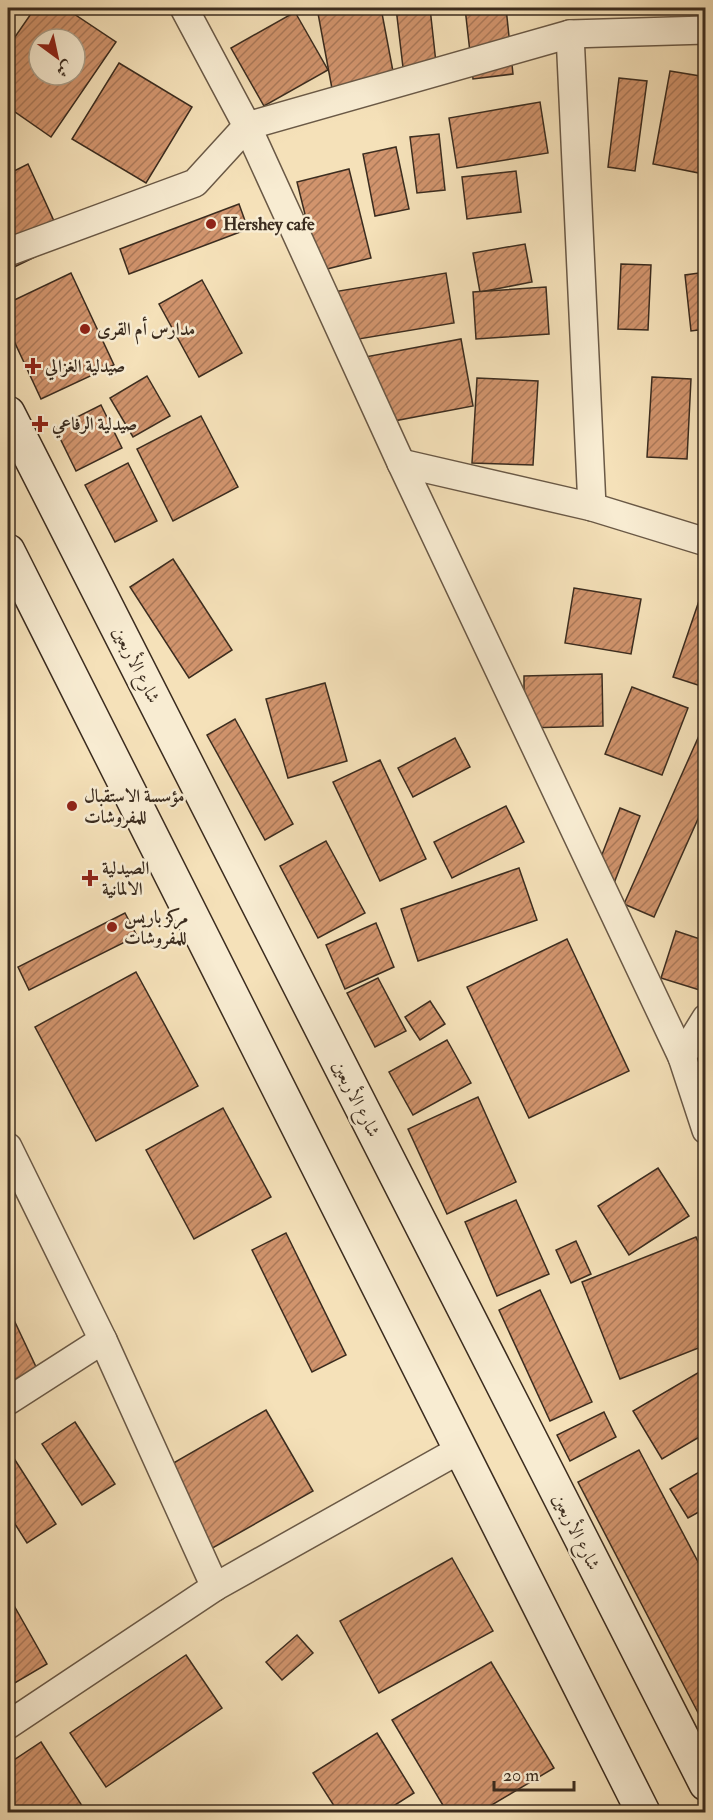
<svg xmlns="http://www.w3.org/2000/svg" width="713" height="1820" font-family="'IM FELL Double Pica',Amiri,serif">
<defs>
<pattern id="building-hatch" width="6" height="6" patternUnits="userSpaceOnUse" patternTransform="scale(1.5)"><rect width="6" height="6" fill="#d1946d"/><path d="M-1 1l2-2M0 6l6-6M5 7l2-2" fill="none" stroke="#ab7959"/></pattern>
</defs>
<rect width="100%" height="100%" fill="#f5e1b9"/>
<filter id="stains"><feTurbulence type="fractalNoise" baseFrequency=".00333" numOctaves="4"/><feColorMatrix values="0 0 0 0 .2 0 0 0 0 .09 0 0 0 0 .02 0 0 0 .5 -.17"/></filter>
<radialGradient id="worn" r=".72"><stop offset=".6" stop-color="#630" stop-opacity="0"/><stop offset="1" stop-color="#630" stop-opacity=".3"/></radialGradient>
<g fill="url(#building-hatch)" stroke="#3b2c1f" stroke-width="1.5" fill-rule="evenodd">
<path d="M35,8H65L116,42L51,137L8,107V47ZM39,39H75V75H39Z"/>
<path d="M317,8H381L395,82L333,94Z"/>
<path d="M396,8H430L437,72L404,76Z"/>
<path d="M465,8H506L513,74L473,79Z"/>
<path d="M295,12L328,70L264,106L231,48Z"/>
<path d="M119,63L192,107L146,183L72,139Z"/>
<path d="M670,71L706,77V141L699,173L653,164Z"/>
<path d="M619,78L647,81L635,171L608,167Z"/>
<path d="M540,102L548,153L457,168L449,118Z"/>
<path d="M439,134L445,190L417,193L410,137Z"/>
<path d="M396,147L409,209L375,216L363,154Z"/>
<path d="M28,164L64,243L8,270V174Z"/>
<path d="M349,169L371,258L319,271L297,182Z"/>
<path d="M516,171L521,212L467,219L462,177Z"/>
<path d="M239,204L248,229L129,274L120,249Z"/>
<path d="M525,244L532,282L480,292L473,253Z"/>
<path d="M621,264L651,265L648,330L618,329Z"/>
<path d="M706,272V329L691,331L685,275Z"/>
<path d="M71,273L114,365L41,399L8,328V303Z"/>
<path d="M446,273L454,323L341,342L333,292Z"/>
<path d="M202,280L242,353L199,377L159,304Z"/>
<path d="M546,287L549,334L476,339L473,292Z"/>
<path d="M461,339L473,406L378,424L365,357Z"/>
<path d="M147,376L170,416L133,437L110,398Z"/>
<path d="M652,377L691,379L687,459L647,457Z"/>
<path d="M477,378L538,381L533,465L472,463Z"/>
<path d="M101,405L122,448L76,471L55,428Z"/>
<path d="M201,416L238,487L173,521L137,449Z"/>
<path d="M128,463L157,521L115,542L85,485Z"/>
<path d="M173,559L232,650L189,678L130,587Z"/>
<path d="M574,588L641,599L631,654L565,643Z"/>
<path d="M700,598L706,600L704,687L673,677Z"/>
<path d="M602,674L603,726L524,728V676Z"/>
<path d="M325,683L347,761L288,778L266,699Z"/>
<path d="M632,687L688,708L662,775L605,754Z"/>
<path d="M235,719L293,824L265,840L207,735Z"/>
<path d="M706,720V801L654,917L624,904Z"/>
<path d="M455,738L470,767L413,797L398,768Z"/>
<path d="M380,760L426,859L380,881L333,782Z"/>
<path d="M506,806L524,842L452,878L434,842Z"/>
<path d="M620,808L640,816L611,891L591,883Z"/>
<path d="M326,841L365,913L318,938L280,866Z"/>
<path d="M519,868L537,920L418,961L401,909Z"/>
<path d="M125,913L137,936L29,990L18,967Z"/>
<path d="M376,923L394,967L345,989L326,945Z"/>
<path d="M676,931L706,941V992L661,978Z"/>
<path d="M567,939L629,1071L529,1118L467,987Z"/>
<path d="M136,972L198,1086L96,1141L35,1027Z"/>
<path d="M378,978L406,1031L375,1047L347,993Z"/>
<path d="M430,1001L445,1024L420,1040L405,1017Z"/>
<path d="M447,1040L471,1083L413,1115L389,1072Z"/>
<path d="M478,1097L516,1182L447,1214L408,1129Z"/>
<path d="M223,1108L271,1197L194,1239L146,1150Z"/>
<path d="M658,1168L689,1216L629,1255L598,1206Z"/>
<path d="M516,1200L549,1274L497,1296L465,1222Z"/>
<path d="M286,1233L346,1355L312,1372L252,1250Z"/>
<path d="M696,1237L706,1261V1345L620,1379L582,1282Z"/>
<path d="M576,1241L591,1274L571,1283L556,1250Z"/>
<path d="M540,1290L592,1402L550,1421L499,1310Z"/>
<path d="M14,1320L37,1369L8,1383V1323Z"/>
<path d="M706,1368V1433L662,1459L633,1411Z"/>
<path d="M266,1410L313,1491L209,1550L163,1469Z"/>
<path d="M604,1412L616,1437L570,1461L557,1435Z"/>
<path d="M75,1422L115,1484L82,1505L42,1444Z"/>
<path d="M8,1449L56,1524L27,1543L8,1513Z"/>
<path d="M639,1450L706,1577V1728L578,1482Z"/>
<path d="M706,1468V1508L688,1518L670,1489Z"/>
<path d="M452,1558L493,1631L379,1693L340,1621Z"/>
<path d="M8,1595L47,1664L8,1687Z"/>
<path d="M297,1635L313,1653L282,1680L266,1662Z"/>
<path d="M186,1655L222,1708L106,1787L70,1733Z"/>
<path d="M491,1662L554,1768L480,1812H447L392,1720Z"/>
<path d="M377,1733L414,1793L384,1812H338L313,1773Z"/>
<path d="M41,1742L86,1812H8V1764Z"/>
</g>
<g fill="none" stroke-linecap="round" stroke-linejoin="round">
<g stroke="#6a5946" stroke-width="30">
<g id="minor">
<path d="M184,8L247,126L401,463L682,1057L706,1130"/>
<path d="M570,34L592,507"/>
<path d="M8,252L195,183L247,126L570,34L706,30"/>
<path d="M401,463L592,507L706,542"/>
<path d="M682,1057L706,1018"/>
<path d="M8,1147L103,1340L215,1587"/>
<path d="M8,1401L103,1340"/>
<path d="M8,1725L215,1587L461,1449"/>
</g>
</g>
<g stroke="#3b2c1f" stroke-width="36">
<g id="secondary">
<path d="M8,413L706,1784"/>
<path d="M8,551L643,1812"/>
</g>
</g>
<use href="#minor" stroke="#f8ecd2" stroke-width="27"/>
<use href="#secondary" stroke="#f8ecd2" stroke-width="33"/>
</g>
<g fill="#8f2418" stroke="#f8ecd2" stroke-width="2">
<circle cx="211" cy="224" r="6"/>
<circle cx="85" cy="329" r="6"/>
<path d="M30 357h6v6h6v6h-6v6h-6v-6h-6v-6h6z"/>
<path d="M37 415h6v6h6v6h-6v6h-6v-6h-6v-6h6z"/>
<circle cx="72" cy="806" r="6"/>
<path d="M87 869h6v6h6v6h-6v6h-6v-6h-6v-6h6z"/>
<circle cx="112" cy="927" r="6"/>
</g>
<g text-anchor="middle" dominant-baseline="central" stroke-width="5" stroke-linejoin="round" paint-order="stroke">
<g font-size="18" font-weight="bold" fill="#3b2c1f" stroke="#f8ecd2" text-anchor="start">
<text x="223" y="224">Hershey cafe</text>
<text x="97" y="329">مدارس أم القرى</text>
<text x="45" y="366">صيدلية الغزالي</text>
<text x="52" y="424">صيدلية الرفاعي</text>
<text x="84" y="796">مؤسسة الاستقبال<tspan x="84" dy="21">للمفروشات</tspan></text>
<text x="102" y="868">الصيدلية<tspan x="102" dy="21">الالمانية</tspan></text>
<text x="124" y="917">مركز باريس<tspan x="124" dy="21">للمفروشات</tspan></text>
</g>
<g font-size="18" fill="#3b2c1f" stroke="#f8ecd2">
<text transform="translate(136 665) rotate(63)">شارع الأربعين</text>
<text transform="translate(356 1099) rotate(63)">شارع الأربعين</text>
<text transform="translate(576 1532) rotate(63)">شارع الأربعين</text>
</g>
</g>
<rect width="713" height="1820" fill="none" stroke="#f5e1b9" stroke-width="30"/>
<rect x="9" y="9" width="695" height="1802" fill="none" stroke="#3b2c1f" stroke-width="3"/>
<rect x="15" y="15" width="683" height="1790" fill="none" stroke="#3b2c1f" stroke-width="1.5"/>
<g transform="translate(57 57) rotate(147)"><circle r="28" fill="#f8ecd2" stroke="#ac9f8a" stroke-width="1.5"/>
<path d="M0-4.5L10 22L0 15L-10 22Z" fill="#8f2418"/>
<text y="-9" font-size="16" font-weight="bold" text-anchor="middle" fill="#3b2c1f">ش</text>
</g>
<path d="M494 1781v9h80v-9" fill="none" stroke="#3b2c1f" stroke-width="3"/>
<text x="503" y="1781" font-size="18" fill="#3b2c1f" stroke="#f8ecd2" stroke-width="4.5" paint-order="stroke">20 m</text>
<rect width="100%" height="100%" filter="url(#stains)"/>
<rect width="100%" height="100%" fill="url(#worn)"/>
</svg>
